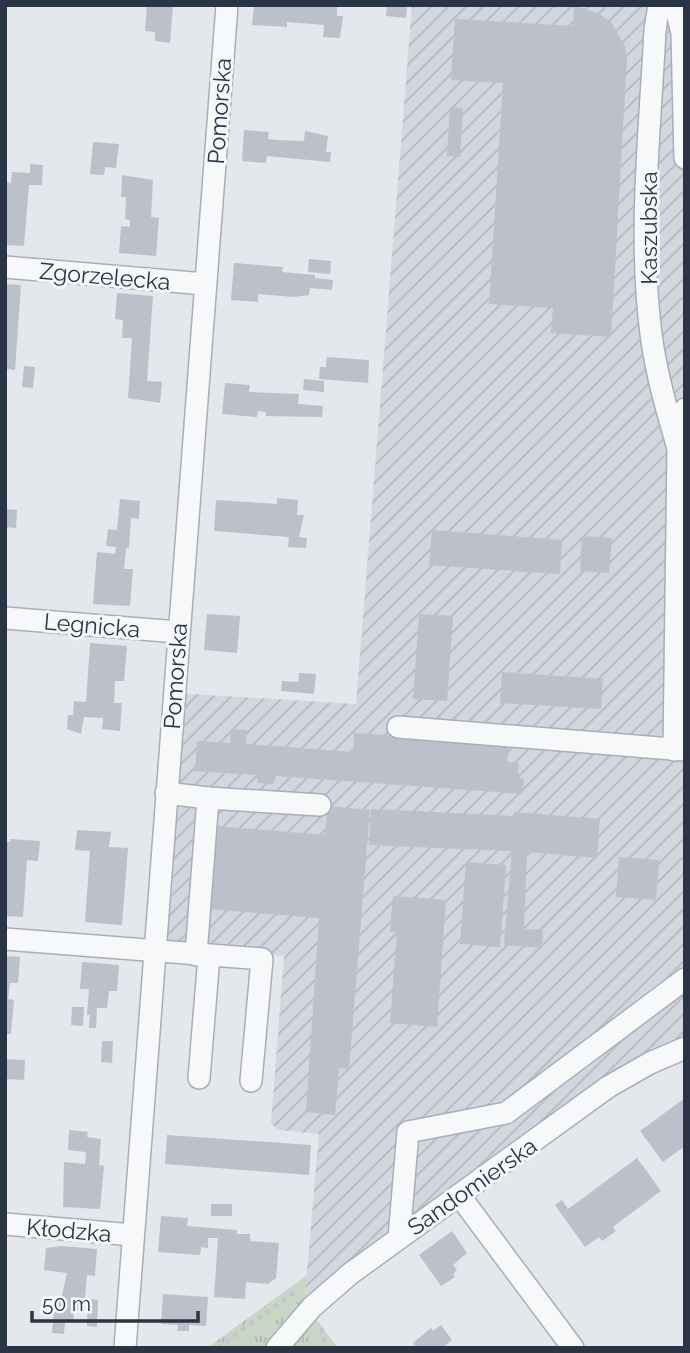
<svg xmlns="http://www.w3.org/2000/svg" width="690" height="1353" font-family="Raleway,sans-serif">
<defs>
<pattern id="industrial-furrows" width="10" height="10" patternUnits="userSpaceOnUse" patternTransform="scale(1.75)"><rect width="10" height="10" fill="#d2d6de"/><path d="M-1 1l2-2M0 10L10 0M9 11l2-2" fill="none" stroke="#b4b8c0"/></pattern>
<pattern id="grass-tufts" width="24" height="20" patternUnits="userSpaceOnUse" patternTransform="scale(1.75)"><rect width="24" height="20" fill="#c9d6c5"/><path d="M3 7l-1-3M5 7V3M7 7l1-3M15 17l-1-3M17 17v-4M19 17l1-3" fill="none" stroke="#adb8ab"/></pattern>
</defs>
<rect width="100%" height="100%" fill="#e4e7ec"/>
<path fill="url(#industrial-furrows)" d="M412,5H685V1048L650,1063L303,1316L319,1134L278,1130L271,1123L284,956L155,944L174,693L356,704Z"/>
<path fill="url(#grass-tufts)" d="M307,1275L303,1315L309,1310L338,1348H207Z"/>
<g fill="#bbc0ca">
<path d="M147,5H173L170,43L155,41V32L145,31Z"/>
<path d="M254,5H337V16H343L340,38L323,37L324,25L287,22V27L252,25Z"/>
<path d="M387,5H407L406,18L386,16Z"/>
<path d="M574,6L598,13L612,23L625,47L627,59L611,337L551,333L553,308L489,304L503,83L451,80L455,19L573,26Z"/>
<path d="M450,107L463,108L460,157L447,156Z"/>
<path d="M244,130L269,132L268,139L277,140L304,141L305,131L328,136L326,152H331L330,162L267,156L266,163L242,161Z"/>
<path d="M93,142L119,144L116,168L105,167L104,175L90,174Z"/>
<path d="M30,164L43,165L42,185H29L24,246L5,245V182L11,183L12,172L30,173Z"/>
<path d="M122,175L153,180L151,217L159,218L156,256L119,253L121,226L130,227V220L125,219L126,197H121Z"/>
<path d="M309,259L331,261L330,274L308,272Z"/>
<path d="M234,263L283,267L282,272L315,275V278L333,280L332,290L310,288L309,295L294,297L258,294V302L231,300Z"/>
<path d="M5,284L21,285L15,370L5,369Z"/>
<path d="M117,293L153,296L147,381L162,382L160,403L128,398L132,338H122L123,320L115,319Z"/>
<path d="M327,357L369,360L368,383L319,379L320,367H326Z"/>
<path d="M24,366L35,367L33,388L22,387Z"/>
<path d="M304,379L324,381V392L303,390Z"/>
<path d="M225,383L250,385L249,392L299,394L298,404L323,406L322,417L266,416V412L258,411L257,417L222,414Z"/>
<path d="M277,498L298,500L297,515H304L299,537L307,538L306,548L288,547L289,537L214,531L216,500L277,504Z"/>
<path d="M120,499L140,501L139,519L131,518L129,548H126L124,569H133L130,606L93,604L97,552L115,554L116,547L106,546L108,529L117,530Z"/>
<path d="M5,509L17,510L16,528L5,527Z"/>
<path d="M432,530L562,540L560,574L429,565Z"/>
<path d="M582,536L612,538L609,573L580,571Z"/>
<path d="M207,614L240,616L237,653L204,650Z"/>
<path d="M419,614L453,616L447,701L413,699Z"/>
<path d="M90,643L127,646L124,681H115L114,703H122L120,731L102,729L103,718L84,717L81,734L67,729L68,715H73L74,701L86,702Z"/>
<path d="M502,672L603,679L601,709L500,703Z"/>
<path d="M299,673L316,674L314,694L281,691L282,681L298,682Z"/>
<path d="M231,729L247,730L246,744L353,752L354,733L509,743L507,762L519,763L518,778L524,779L522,794L276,776L273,784L258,783L256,775L195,771L197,741L230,743Z"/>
<path d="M328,806L370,810L349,1069L339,1068L335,1115L306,1112L319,918L208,909L214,826L325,835Z"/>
<path d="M371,809L514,816V812L600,819L597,858L527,852L524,929L543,930L542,948L504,945L512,851L369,845Z"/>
<path d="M77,830L111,832L109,847L128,848L122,925L85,922L90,851L75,850Z"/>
<path d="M10,839L40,841L38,861L27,860L23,917L5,916V842H10Z"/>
<path d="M619,857L659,860L656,900L616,897Z"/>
<path d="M466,862L506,865L500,947L460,944Z"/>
<path d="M393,896L446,900L437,1027L390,1023L397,932H390Z"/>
<path d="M5,956L20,957L18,983H10L8,999L14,1000L11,1034H5Z"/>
<path d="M82,962L119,965L117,991H109L107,1008H97L96,1028H89L90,1015H87L89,989H80Z"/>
<path d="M72,1007H84L83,1026L71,1025Z"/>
<path d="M102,1041H113L112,1063L101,1062Z"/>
<path d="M6,1059L25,1060L24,1080L5,1079Z"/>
<path d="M685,1098V1146L663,1162L640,1131Z"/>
<path d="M69,1130L88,1132L87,1137L101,1139L99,1165L104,1166L100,1209L63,1207L64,1162L85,1164L86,1152L68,1150Z"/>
<path d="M167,1135L311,1145L309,1175L165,1164Z"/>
<path d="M637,1158L661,1191L613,1227L616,1231L602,1241L599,1237L585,1247L555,1205L562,1200L568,1209Z"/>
<rect x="211" y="1204" width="21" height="12"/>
<path d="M161,1216L188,1218L187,1226L237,1230V1234H250V1241L279,1243L276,1278L268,1284L246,1282L245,1299L214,1297L218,1238H208V1248L201,1247L200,1255L158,1252Z"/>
<path d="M452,1231L467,1253L453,1265L457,1270L453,1274L455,1277L441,1286L419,1255Z"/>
<path d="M61,1246L97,1249L95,1276L87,1275L84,1311L74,1310L73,1322L65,1321L64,1334L52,1333L55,1299L61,1300L67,1273L44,1270L46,1248Z"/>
<path d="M163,1294L208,1297L206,1326L189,1325V1331H177L178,1325L161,1324Z"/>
<path d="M88,1299L98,1300L97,1327L87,1326Z"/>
<path d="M441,1325L452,1340L442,1348H416L413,1343L431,1328L433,1331Z"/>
</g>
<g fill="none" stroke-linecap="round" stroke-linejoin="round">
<g stroke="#a9aeb7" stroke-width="24">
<g id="minor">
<path d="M659,5L655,30C650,130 638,234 651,334C656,373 667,411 678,448"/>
<path d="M675,5L682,33L685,158"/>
<path d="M5,267L205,284"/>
<path d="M5,618L178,632"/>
<path d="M398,727L685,750"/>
<path d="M674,750L678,448L685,409"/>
<path d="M166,793L208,798"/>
<path d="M5,939L262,959L251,1081"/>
<path d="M196,955L208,798L320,805"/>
<path d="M199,1078L209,956"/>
<path d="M459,1195L573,1348"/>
<path d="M5,1224L133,1235"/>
<path d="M399,1238L408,1132L506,1113L685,979"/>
<path d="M125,1348L227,5"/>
<path d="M277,1348L312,1307L350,1274L608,1087L650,1063L685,1048"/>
</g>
</g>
<g stroke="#c2c5cb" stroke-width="4.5" stroke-dasharray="5 5" stroke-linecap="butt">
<path d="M321,1328L326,1348"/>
<path d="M217,1348L296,1291"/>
</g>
<use href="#minor" stroke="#f7f8fa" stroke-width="21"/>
</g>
<g text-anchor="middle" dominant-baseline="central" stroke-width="6" stroke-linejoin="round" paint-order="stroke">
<g font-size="23" fill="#2b3445" stroke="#f4f6f9">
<text transform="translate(219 111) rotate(-86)">Pomorska</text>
<text transform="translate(648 228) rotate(-90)">Kaszubska</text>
<text transform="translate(105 276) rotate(5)">Zgorzelecka</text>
<text transform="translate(92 625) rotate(5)">Legnicka</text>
<text transform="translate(175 676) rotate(-86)">Pomorska</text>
<text transform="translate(472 1186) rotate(-35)">Sandomierska</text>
<text transform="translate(69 1230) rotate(5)">Kłodzka</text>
</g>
</g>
<rect width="690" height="1353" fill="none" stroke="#2b3445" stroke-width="14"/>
<path d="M32 1311v10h166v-10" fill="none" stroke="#2b3445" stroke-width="3.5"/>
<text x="42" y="1311" font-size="21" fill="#2b3445" stroke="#f4f6f9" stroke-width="5" paint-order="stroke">50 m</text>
</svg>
